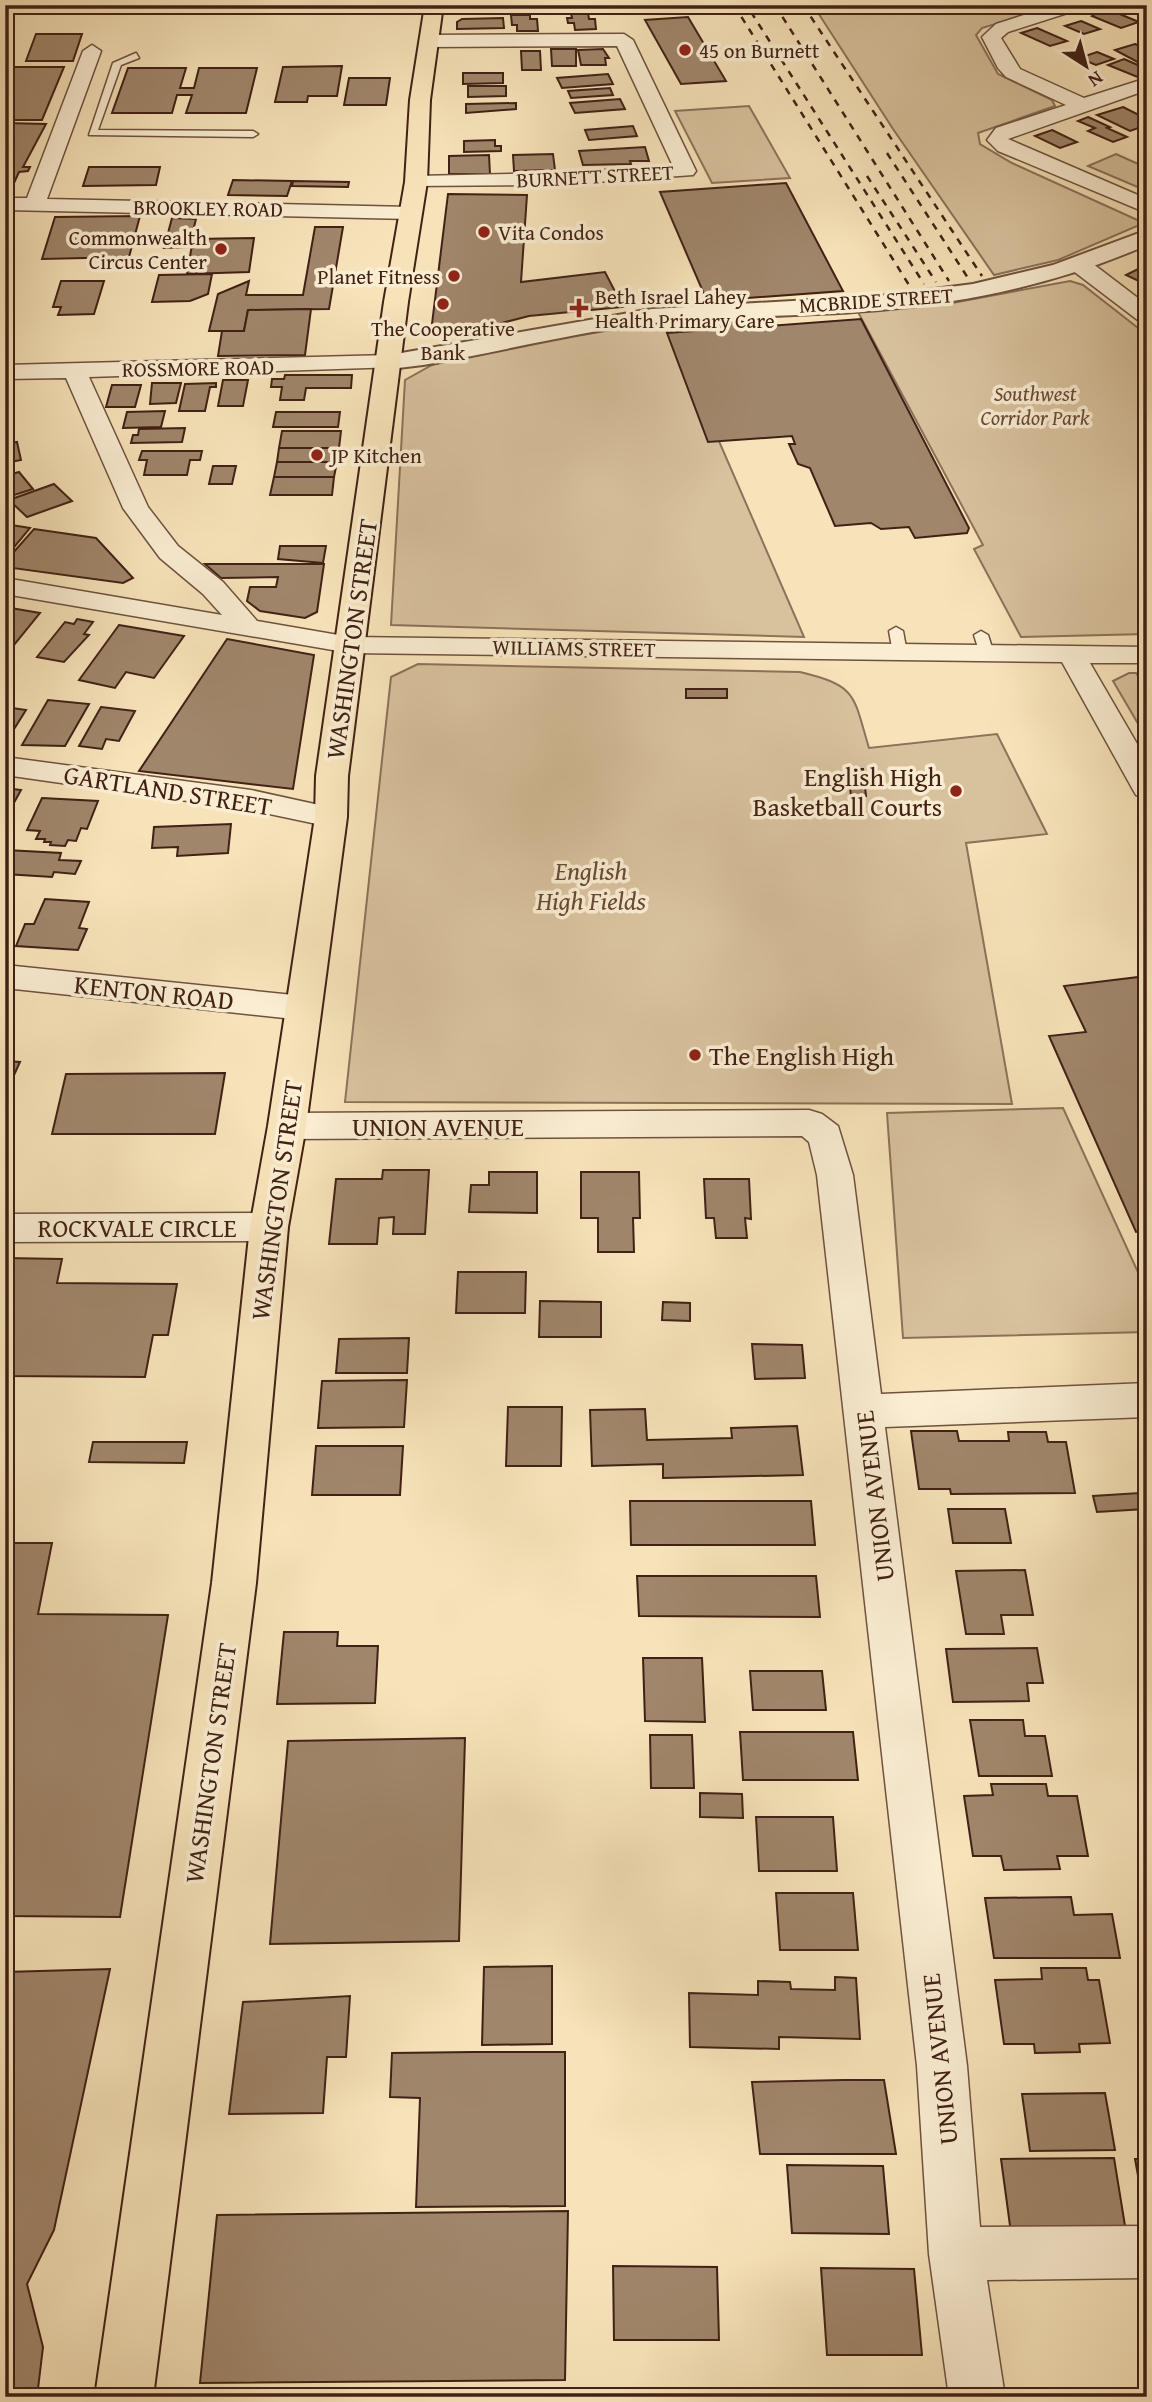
<svg xmlns="http://www.w3.org/2000/svg" width="1152" height="2402" font-family="'Gentium Book Plus',serif">
<rect width="100%" height="100%" fill="#f7e3ba"/>
<filter id="stains"><feTurbulence type="fractalNoise" baseFrequency=".00286" numOctaves="4"/><feColorMatrix values="0 0 0 0 .2 0 0 0 0 .09 0 0 0 0 .02 0 0 0 .5 -.17"/></filter>
<radialGradient id="worn" r=".72"><stop offset=".6" stop-color="#630" stop-opacity="0"/><stop offset="1" stop-color="#630" stop-opacity=".3"/></radialGradient>
<g fill="#d8c29e" stroke="#8c725a" stroke-width="2">
<path d="M813,5H1030L1041,10L982,28L976,35L998,74L1052,100L1055,106L978,133L980,144L1012,163L1144,223L1058,260L994,275L893,129Z"/>
<path d="M749,106L790,178L712,183L675,111Z"/>
<path d="M1116,154L1147,168V191L1088,166Z"/>
<path d="M1070,281L1083,285L1147,335V634L1021,637L974,549L983,545L858,312L947,304Z"/>
<path d="M669,326L804,637L391,625L405,380L432,365L590,329Z"/>
<path d="M418,664L800,672C858,686 853,695 869,748L997,734L1047,834L966,843L1012,1104L345,1102L391,677Z"/>
<path d="M1129,673H1136L1147,689V739L1113,681Z"/>
<path d="M1063,1108L1147,1292V1332L903,1338L887,1113Z"/>
</g>
<g fill="#a0866b" stroke="#412115" stroke-width="2">
<path d="M460,5H535L475,12H459Z"/>
<path d="M1117,5H1147V12L1138,14Z"/>
<path d="M1105,8L1139,22L1121,28L1092,16Z"/>
<path d="M571,13H588L589,19H595L596,29L575,30L574,23H568L567,18H572Z"/>
<path d="M511,15H530V19H537L538,31H517V25H512Z"/>
<path d="M688,17L726,81L681,84L645,20Z"/>
<path d="M503,18L504,28L457,29V22L462,19Z"/>
<path d="M1081,21L1100,29L1084,34L1065,26Z"/>
<path d="M1037,28L1067,41L1050,46L1021,33Z"/>
<path d="M36,34H82L73,61H26Z"/>
<path d="M1135,44L1147,49V67L1115,50Z"/>
<path d="M551,49H576V66H552Z"/>
<path d="M603,49L609,58H605L606,65H581L578,50Z"/>
<path d="M521,51H540L541,70H522Z"/>
<path d="M1097,52L1114,59L1096,65L1079,58Z"/>
<path d="M1124,59L1147,69V76L1140,78L1108,65Z"/>
<path d="M342,66L337,96H308L307,102H275L283,67Z"/>
<path d="M11,67H64L42,120H5V80Z"/>
<path d="M128,68H186L180,88H194L199,68H257L246,113H186L192,95H177L172,113H112Z"/>
<path d="M463,73H503V83L463,84Z"/>
<path d="M608,74L613,84L562,88L557,78Z"/>
<path d="M349,78H390L386,105H344Z"/>
<path d="M468,86H506V96L468,97Z"/>
<path d="M610,88L613,95L571,98L568,91Z"/>
<path d="M620,99L625,109L575,113L570,103Z"/>
<path d="M516,103V109L466,113V104Z"/>
<path d="M1123,107L1147,119V125L1130,131L1097,115Z"/>
<path d="M1088,117L1110,127L1107,128L1127,137L1113,142L1088,131L1095,128L1078,121Z"/>
<path d="M5,123L46,124L23,167H30L28,171L19,172L9,194H5Z"/>
<path d="M633,126L637,136L589,140L585,130Z"/>
<path d="M1052,130L1077,142L1060,148L1035,136Z"/>
<path d="M495,140V146H501V151L464,152V141Z"/>
<path d="M645,147L649,161H630L631,164L583,165L579,151Z"/>
<path d="M553,154L555,170L514,171L513,155Z"/>
<path d="M489,155L490,174H449V156Z"/>
<path d="M89,167H160L156,185L83,186Z"/>
<path d="M233,180L292,181L287,196L228,195Z"/>
<path d="M293,181L349,182L348,187L292,186Z"/>
<path d="M786,183L843,291L707,301L660,192Z"/>
<path d="M448,194L527,195L521,282L605,272L623,307L529,316L443,338L432,324Z"/>
<path d="M140,216L129,257L42,259L55,217Z"/>
<path d="M172,218L196,219L189,247L164,248Z"/>
<path d="M315,227H343L329,309L248,310L244,331H209L218,294L249,281L246,295H303Z"/>
<path d="M254,238L249,272L187,274L193,239Z"/>
<path d="M1142,267L1147,269V285L1126,275Z"/>
<path d="M212,274L208,294L190,301L152,302L159,275Z"/>
<path d="M61,281H104L94,314L58,315L61,307H53Z"/>
<path d="M311,309L305,355L218,356L222,331H244L248,310Z"/>
<path d="M861,319L969,528L967,533L915,538L909,527L881,529L871,523L835,526L810,468L798,464L789,444H795L792,436L708,442L667,333L721,329L719,323L748,321L756,327Z"/>
<path d="M285,375H352L351,388H306L304,400H280L282,387H271L272,379H284Z"/>
<path d="M223,380H248L243,406H218Z"/>
<path d="M152,383H181L176,403L150,404Z"/>
<path d="M216,383V387H210L205,411H179L185,384Z"/>
<path d="M112,385H141L135,407H106Z"/>
<path d="M165,411L161,427L123,428L127,412Z"/>
<path d="M276,412H340L338,427H273Z"/>
<path d="M185,428L182,442L131,443L133,435H138L139,429Z"/>
<path d="M282,431H341L339,448H279Z"/>
<path d="M17,442L21,460L5,463V444Z"/>
<path d="M279,448H339L337,462H277Z"/>
<path d="M142,451H202L200,460H190L187,475H144L147,460H139Z"/>
<path d="M277,462H337L334,477H274Z"/>
<path d="M213,466H236L232,484H209Z"/>
<path d="M19,472L33,489L5,498V476Z"/>
<path d="M274,477H334L332,495H270Z"/>
<path d="M54,484L72,501L27,517L9,500Z"/>
<path d="M5,524L30,528L5,558Z"/>
<path d="M34,529L96,538L133,578L123,583L5,567V562Z"/>
<path d="M280,546H326L323,563L278,559Z"/>
<path d="M205,564H324L317,612L305,618L260,611L247,601L250,587H276L278,577L221,578Z"/>
<path d="M5,607L40,613L10,650L5,649Z"/>
<path d="M77,619L93,622L84,634L89,635L64,662L37,657L65,622L74,624Z"/>
<path d="M119,625L184,636L154,678L126,672L115,688L79,680Z"/>
<path d="M227,639L314,655L293,789L139,771Z"/>
<rect x="686" y="689" width="41" height="9"/>
<path d="M48,700L89,704L65,746L22,745Z"/>
<path d="M5,707L26,710L9,737L5,736Z"/>
<path d="M101,707L135,711L119,741L106,739L102,749L79,746Z"/>
<path d="M848,769H863L866,796H851Z"/>
<path d="M5,788L21,790L5,819Z"/>
<path d="M42,798L98,801L87,829L81,828L76,841L68,840L65,846L50,845L51,842H44L45,839H36L40,831L27,830Z"/>
<path d="M231,824L228,853L177,856L178,847L152,848L154,827Z"/>
<path d="M6,850L61,853L59,860L81,861L75,874L54,872L52,877L5,874Z"/>
<path d="M45,899L89,902L79,928L87,929L78,950L16,946L25,924H34Z"/>
<path d="M1147,976V1230L1136,1232L1049,1036L1086,1032L1064,986Z"/>
<path d="M5,1061L20,1062L5,1095Z"/>
<path d="M225,1073L215,1134H52L66,1074Z"/>
<path d="M383,1170H429L425,1234H393L394,1217L379,1218L377,1244H329L336,1179H382Z"/>
<path d="M489,1172H537V1213L469,1212L471,1185H489Z"/>
<path d="M581,1172H639L640,1218H633L634,1252H598V1218H581Z"/>
<path d="M704,1179H749L751,1219L745,1218L747,1238H716L714,1218H706Z"/>
<path d="M5,1258L62,1259L57,1283L177,1284L168,1335H153L145,1377L5,1376Z"/>
<path d="M458,1272H526L525,1313H456Z"/>
<path d="M540,1301L601,1302V1337H539Z"/>
<path d="M663,1302L690,1303V1321L662,1320Z"/>
<path d="M409,1338L407,1373H336L339,1339Z"/>
<path d="M752,1344L802,1345L805,1378L755,1379Z"/>
<path d="M407,1380L404,1427L318,1428L322,1381Z"/>
<path d="M508,1407H562L561,1466H506Z"/>
<path d="M645,1409L647,1440L732,1438L731,1428L797,1426L803,1475L663,1478V1464L592,1466L590,1410Z"/>
<path d="M911,1431H957L959,1441H1009L1008,1432H1046L1048,1442H1066L1075,1493L951,1494L950,1489H919Z"/>
<path d="M93,1442H187L184,1463L89,1462Z"/>
<path d="M316,1446H403L400,1495H312Z"/>
<path d="M1140,1493L1145,1509L1097,1512L1093,1496Z"/>
<path d="M630,1501H811L815,1545H631Z"/>
<path d="M948,1509H1005L1011,1543H953Z"/>
<path d="M5,1543H52L38,1614L168,1615L120,1917L5,1916Z"/>
<path d="M1025,1570L1033,1615H1001L1004,1634H966L956,1571Z"/>
<path d="M637,1576H816L820,1617L639,1616Z"/>
<path d="M284,1632H338L337,1646H378L375,1703L277,1704Z"/>
<path d="M1037,1648L1043,1683H1027L1029,1701L953,1702L946,1649Z"/>
<path d="M643,1658H702L705,1722L645,1721Z"/>
<path d="M750,1671H822L826,1710H753Z"/>
<path d="M970,1720H1023L1025,1736H1045L1052,1776H979Z"/>
<path d="M740,1732H853L858,1780H743Z"/>
<path d="M650,1735H692L694,1788H651Z"/>
<path d="M465,1738L459,1941L270,1944L288,1741Z"/>
<path d="M991,1784H1046L1048,1796H1077L1088,1856H1057L1060,1869L1004,1870L1001,1856H973L964,1796L993,1795Z"/>
<path d="M700,1793L742,1794L743,1818L700,1817Z"/>
<path d="M756,1817H833L837,1871H759Z"/>
<path d="M776,1893H853L858,1950H780Z"/>
<path d="M1071,1897L1074,1915L1112,1914L1120,1958H994L985,1898Z"/>
<path d="M552,1966V2044L482,2045L484,1967Z"/>
<path d="M1041,1968H1086L1088,1980H1099L1110,2043L1079,2044L1080,2052L1035,2053L1034,2044H1004L995,1980L1042,1979Z"/>
<path d="M110,1969L54,2230L27,2284L43,2347L37,2397H5V1972Z"/>
<path d="M835,1977L856,1978L860,2039L779,2037V2049L690,2047L689,1993L758,1995V1981L790,1982L791,1989L835,1990Z"/>
<path d="M350,1996L346,2057H327L323,2113L229,2114L243,2002Z"/>
<path d="M473,2052H565V2206L416,2207L420,2098L390,2097L392,2053Z"/>
<path d="M843,2080H884L896,2154H760L752,2082Z"/>
<path d="M1105,2093L1115,2150L1030,2151L1022,2094Z"/>
<path d="M1114,2158L1126,2232L1011,2233L1001,2159Z"/>
<path d="M1135,2159H1147V2220H1146Z"/>
<path d="M787,2165L883,2166L889,2234L792,2233Z"/>
<path d="M568,2211L565,2380L200,2383L217,2215Z"/>
<path d="M613,2266L717,2267L719,2340H614Z"/>
<path d="M821,2268L914,2269L922,2355H827Z"/>
</g>
<g fill="none" stroke-linecap="round" stroke-linejoin="round">
<g stroke="#6e523e" stroke-width="3">
<g id="service">
<path d="M136,53L139,58L121,65L98,130L253,131L258,134L253,137L89,135L113,63Z"/>
<path d="M896,627L903,631L907,653L900,657L893,653L889,631Z"/>
<path d="M981,631L988,635L994,654L992,657L987,658L980,654L974,635Z"/>
</g>
</g>
<g stroke="#6e523e" stroke-width="3">
<g id="minor">
<path d="M1055,5H1083L1080,9L1008,32L1001,38L1020,69L1084,98L1147,78V90L1008,139L1147,199V213L998,151L987,140L996,128L1066,105L1006,77L998,68L982,37L996,24Z"/>
<path d="M624,34L633,40L696,171L693,175L555,185L409,186L406,182L416,176L555,173L673,166L617,46L429,47L420,41L429,35Z"/>
<path d="M92,45L101,51L47,199L410,207L421,213L410,219L5,210V198H27L83,51Z"/>
<path d="M1080,258L1088,260L1147,305V323L1139,321L1072,270L1069,265L1072,260Z"/>
<path d="M390,355L398,357L402,362L398,367L89,377L148,507L178,546L223,582L257,621L350,637L1147,647V663H1090L1147,761V797L1136,795L1132,788L1062,662L350,653L5,594V578L222,615L203,594L160,558L123,508L66,378L5,379V365Z"/>
<path d="M5,757L251,790L342,810L346,817L342,824L331,827L251,810L5,775Z"/>
<path d="M5,965L303,996L315,1000L320,1008L315,1016L303,1020L5,988Z"/>
<path d="M809,1110L822,1114L838,1126L853,1175L881,1394L1147,1383V1417L885,1427L967,2066L980,2227L1147,2226V2276L1143,2278L987,2280L1005,2397H949L929,2254L917,2066L817,1175L809,1142L802,1136L287,1139L274,1135L269,1126L274,1117L287,1113Z"/>
<path d="M269,1213L282,1217L288,1227L282,1237L269,1241L5,1242V1214Z"/>
</g>
</g>
<g stroke="#6e523e" stroke-width="4">
<path id="tertiary" d="M1147,230V245C1062,282 972,302 880,310C804,317 728,315 652,323C575,332 500,352 423,365L390,369L381,367L378,362L381,357L390,355L652,309L880,296L973,284L1053,265Z"/>
</g>
<g stroke="#412115" stroke-width="4">
<path id="primary" d="M425,5H443L430,100L427,182L408,302L348,776L347,817L306,1126L288,1227L256,1583L153,2397H95L212,1583L250,1227L268,1126L315,817L316,776L384,302L405,182L410,100Z"/>
</g>
<use href="#service" fill="#faedd2" fill-rule="evenodd"/>
<use href="#minor" fill="#faedd2" fill-rule="evenodd"/>
<use href="#tertiary" fill="#faedd2" fill-rule="evenodd"/>
<use href="#primary" fill="#f7e3ba" fill-rule="evenodd"/>
<g stroke="#412115" stroke-width="2.5" stroke-dasharray="7 7" stroke-linecap="butt">
<path d="M734,5L909,285"/>
<path d="M775,5L949,281"/>
<path d="M803,5L982,276"/>
<path d="M751,12L924,284"/>
<path d="M887,153L968,278"/>
<path d="M867,176L936,282"/>
</g>
</g>
<g fill="#8f2418" stroke="#faedd2" stroke-width="2.5">
<circle cx="685" cy="50" r="7"/>
<circle cx="484" cy="232" r="7"/>
<circle cx="221" cy="249" r="7"/>
<circle cx="454" cy="276" r="7"/>
<circle cx="443" cy="304" r="7"/>
<path d="M575.5 297.5h7v7h7v7h-7v7h-7v-7h-7v-7h7z"/>
<circle cx="317" cy="455" r="7"/>
<circle cx="956" cy="791" r="7"/>
<circle cx="695" cy="1055" r="7"/>
</g>
<g text-anchor="middle" dominant-baseline="central" stroke-width="7" stroke-linejoin="round" paint-order="stroke">
<g font-size="21" fill="#412115" stroke="#faedd2" text-anchor="start">
<text x="699" y="50">45 on Burnett</text>
<text x="498" y="232">Vita Condos</text>
<text x="207" y="237" text-anchor="end">Commonwealth<tspan x="207" dy="24">Circus Center</tspan></text>
<text x="440" y="276" text-anchor="end">Planet Fitness</text>
<text x="595" y="296">Beth Israel Lahey<tspan x="595" dy="24">Health Primary Care</tspan></text>
<text x="443" y="328" text-anchor="middle">The Cooperative<tspan x="443" dy="24">Bank</tspan></text>
<text x="331" y="455">JP Kitchen</text>
</g>
<g font-size="21" fill="#412115" stroke="#faedd2">
<text transform="translate(595 176) rotate(-3)">BURNETT STREET</text>
<text transform="translate(208 208) rotate(1)">BROOKLEY ROAD</text>
<text transform="translate(876 300) rotate(-4)">MCBRIDE STREET</text>
<text transform="translate(198 368) rotate(-1)">ROSSMORE ROAD</text>
<text transform="translate(574 648) rotate(1)">WILLIAMS STREET</text>
</g>
<g font-size="21" font-style="italic" fill="#674937" stroke="#faedd2">
<text x="1035" y="393">Southwest<tspan x="1035" dy="24">Corridor Park</tspan></text>
</g>
<g font-size="26" fill="#412115" stroke="#faedd2">
<text transform="translate(351 639) rotate(-82)">WASHINGTON STREET</text>
<text transform="translate(168 790) rotate(9)">GARTLAND STREET</text>
<text transform="translate(154 992) rotate(6)">KENTON ROAD</text>
<text x="438" y="1126">UNION AVENUE</text>
<text transform="translate(276 1200) rotate(-82)">WASHINGTON STREET</text>
<text x="137" y="1227">ROCKVALE CIRCLE</text>
<text transform="translate(874 1496) rotate(-97)">UNION AVENUE</text>
<text transform="translate(210 1763) rotate(-82)">WASHINGTON STREET</text>
<text transform="translate(939 2059) rotate(-96)">UNION AVENUE</text>
</g>
<g font-size="26" fill="#412115" stroke="#faedd2" text-anchor="end">
<text x="942" y="776">English High<tspan x="942" dy="30">Basketball Courts</tspan></text>
<text x="709" y="1055" text-anchor="start">The English High</text>
</g>
<g font-size="26" font-style="italic" fill="#674937" stroke="#faedd2">
<text x="591" y="870">English<tspan x="591" dy="30">High Fields</tspan></text>
</g>
</g>
<rect width="1152" height="2402" fill="none" stroke="#f7e3ba" stroke-width="28"/>
<rect x="7" y="7" width="1138" height="2388" fill="none" stroke="#412115" stroke-width="3.5"/>
<rect x="14" y="14" width="1124" height="2374" fill="none" stroke="#412115" stroke-width="2"/>
<g transform="translate(1086 66) rotate(144)" stroke="#faedd2" stroke-width="5" paint-order="stroke">
<path d="M0-5L12 26L0 18L-12 26Z" fill="#412115"/>
<text y="-10" font-size="19" font-weight="bold" text-anchor="middle" fill="#412115">N</text>
</g>
<rect width="100%" height="100%" filter="url(#stains)"/>
<rect width="100%" height="100%" fill="url(#worn)"/>
</svg>
